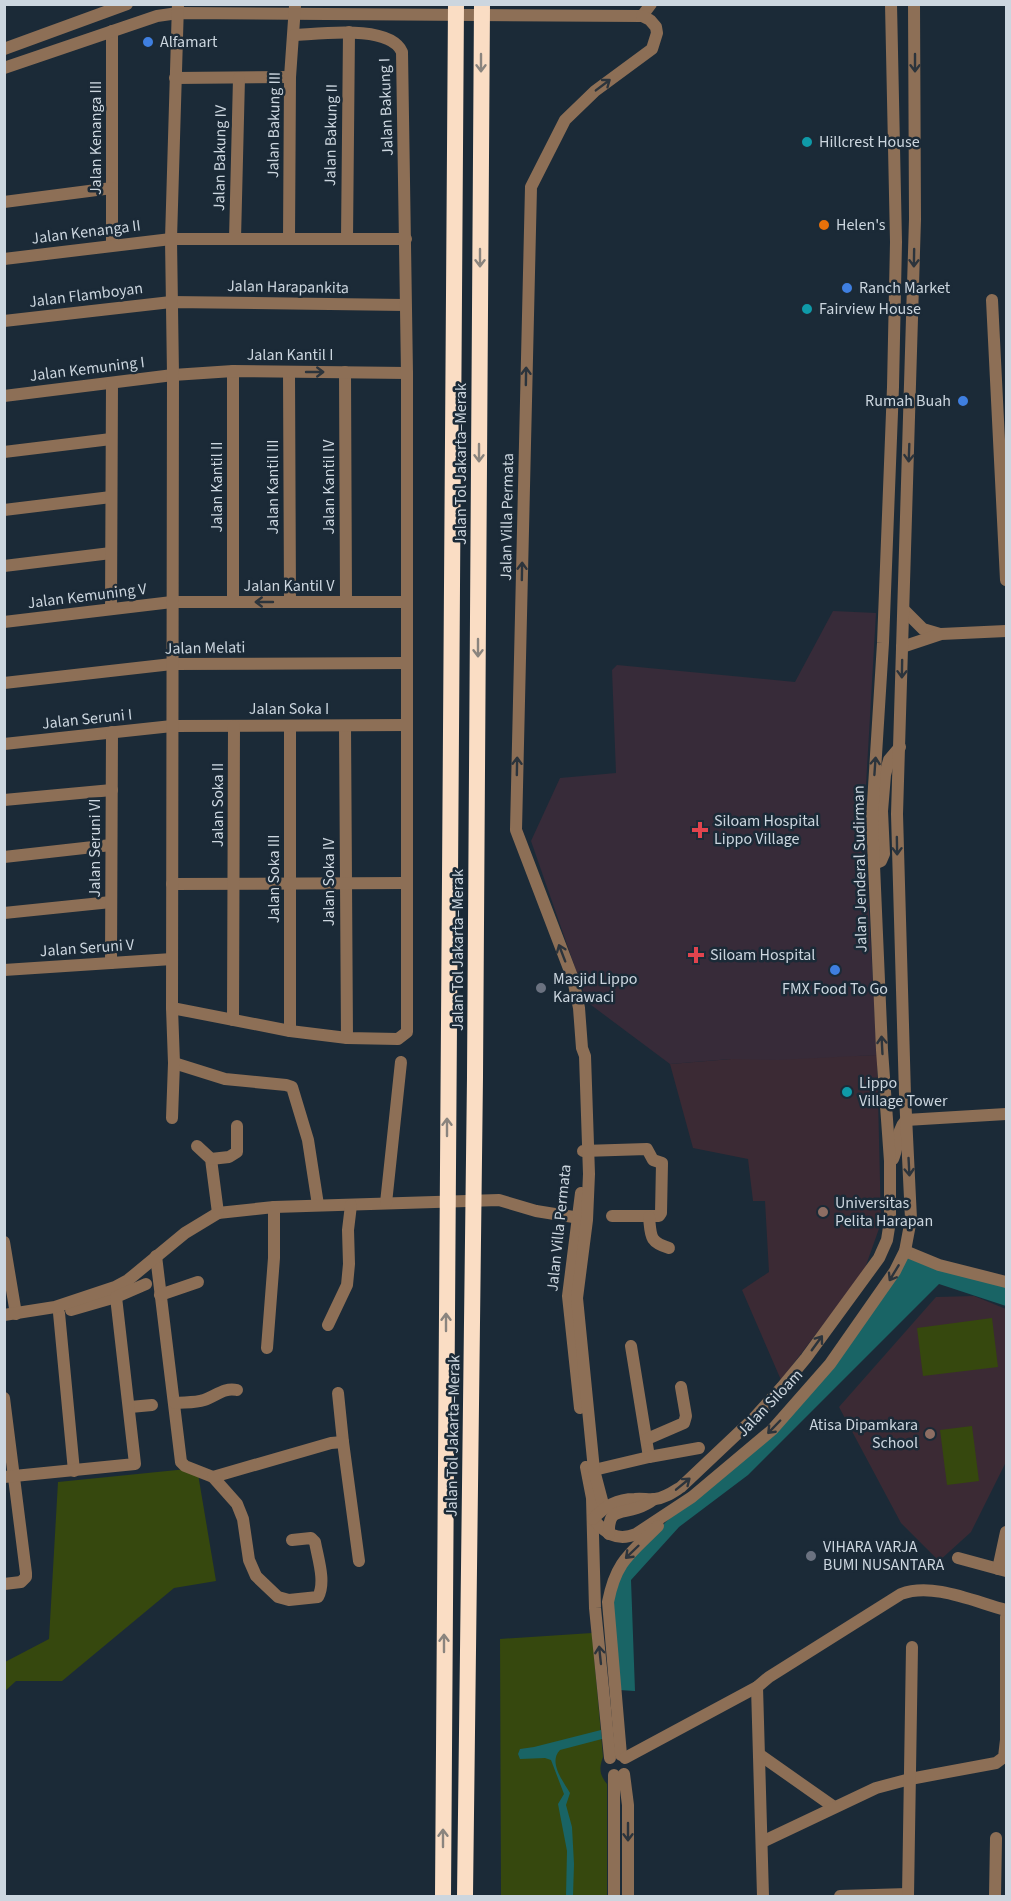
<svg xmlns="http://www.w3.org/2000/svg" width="1011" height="1901" font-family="'Source Sans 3',sans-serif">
<rect width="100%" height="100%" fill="#1b2a37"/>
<g fill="#3b2a34">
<path d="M877,1055L881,1223L864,1271L781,1380L742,1290L769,1272L765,1201H753L748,1159L693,1148L670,1064L731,1059Z"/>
<path d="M974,1296L1006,1309V1462L971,1532L939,1561L901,1523L839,1407L936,1297Z"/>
</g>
<path fill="#372b39" d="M833,611L876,613L864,820L877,1055L778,1060L731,1059L670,1064L587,1002L531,841L560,778L616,773L612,670L617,665L795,682Z"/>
<g fill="#36480e">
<path d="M992,1318L998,1367L923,1376L917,1328Z"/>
<path d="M972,1426L979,1481L947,1485L940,1430Z"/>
<path d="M197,1468L216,1581L174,1588L62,1681H16L5,1691V1662L49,1639L58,1482Z"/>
<path d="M592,1633L603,1757C599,1768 599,1774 607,1784V1896H501L500,1639Z"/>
</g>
<g fill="#196465">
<path d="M906,1254L1006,1286V1306L939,1284L748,1475L679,1527L631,1580L635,1691L619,1690L613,1601L625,1562L675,1513L773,1434Z"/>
<path d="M601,1730L602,1739L560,1750C548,1762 563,1781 570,1793L566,1805L572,1827L574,1864L573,1896H566L567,1851L558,1804L564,1794L551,1760L545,1758L520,1759L518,1754L520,1749L534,1747Z"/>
</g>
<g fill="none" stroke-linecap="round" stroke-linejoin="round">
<g stroke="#8d6f56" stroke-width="12">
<path d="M112,31V245"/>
<path d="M4,49L127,4"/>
<path d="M4,68L157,16L178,13L642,16L651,4"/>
<path d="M175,78L290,77"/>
<path d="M4,202L112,188"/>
<path d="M235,239L239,78"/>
<path d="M289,239L290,77L295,6"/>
<path d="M347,239L349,32"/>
<path d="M4,259L171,239H406"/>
<path d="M992,300L1006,580"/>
<path d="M4,321L171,302L405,305"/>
<path d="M233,371V602"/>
<path d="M289,372L290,602"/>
<path d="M345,372L346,602"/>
<path d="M4,396L173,375L233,371L407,373"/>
<path d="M4,452L111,439"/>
<path d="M4,510L111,497"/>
<path d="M4,566L111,553"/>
<path d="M111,609L112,383"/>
<path d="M904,610L923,629L940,634"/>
<path d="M4,622L172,602H407"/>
<path d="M902,647L941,634L1006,631"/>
<path d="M4,683L172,664L407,663"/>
<path d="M290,726V1031"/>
<path d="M345,726L347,1038"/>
<path d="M4,744L172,726L407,725"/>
<path d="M4,800L112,790"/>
<path d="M4,857L111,845"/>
<path d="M874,864L881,861L884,854L882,811L885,775L889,760L900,747"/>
<path d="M172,884L406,883"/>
<path d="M4,913L111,902"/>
<path d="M111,963L112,732"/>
<path d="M4,970L172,959"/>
<path d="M172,1008L290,1031L347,1038L398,1039L407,1032V373L402,52C390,24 319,34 294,35"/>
<path d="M233,1020L234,726"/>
<path d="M174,1063L225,1079L286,1085L292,1087L308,1140L318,1205"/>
<path d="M172,1118L174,1063L172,1008L173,375L171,239L178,4"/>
<path d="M197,1146L211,1159L218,1213L274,1207L499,1200L536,1211L586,1219"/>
<path d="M583,1151L647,1149L653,1160L662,1163L661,1213L659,1216H612"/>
<path d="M211,1159L229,1157L237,1152V1126"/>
<path d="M893,1159C899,1146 896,1131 906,1120L1006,1114"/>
<path d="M386,1203L401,1062"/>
<path d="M649,1217C651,1236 649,1242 669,1248"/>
<path d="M4,1242L16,1314"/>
<path d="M905,1251L939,1265L1006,1282"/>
<path d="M156,1256L181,1462L185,1466L213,1477L237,1504L243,1519L249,1560L256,1576L278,1597L289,1600L318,1597C326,1582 318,1559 315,1542L311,1538L292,1540"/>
<path d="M160,1295L198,1282"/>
<path d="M71,1310L116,1297"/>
<path d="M59,1313L74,1471"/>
<path d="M4,1315L55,1307L115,1287L128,1280L185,1233L218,1213"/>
<path d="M328,1325L347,1285L349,1264L348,1230L351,1205"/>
<path d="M631,1346L649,1457"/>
<path d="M267,1348L274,1258V1207"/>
<path d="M338,1393L343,1442"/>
<path d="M4,1398L26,1573V1577L21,1582L4,1584"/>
<path d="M175,1403C185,1402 195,1403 204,1400C216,1396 224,1387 237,1390"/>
<path d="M130,1407L152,1405"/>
<path d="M580,1408L568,1296L581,1193"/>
<path d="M647,1439L684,1423L686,1416L681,1387"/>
<path d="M586,1467L592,1498L595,1608L610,1758"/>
<path d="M594,1470L649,1457L699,1448"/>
<path d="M4,1477L135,1464L116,1297L146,1284"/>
<path d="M213,1477L331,1443L343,1442L359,1561"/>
<path d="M604,1508L594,1470L577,1298L587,1220L589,1174L585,1056L582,1048L579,1008L573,979L516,830L531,187L565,120L595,91L652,49L657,33L656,27L650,20L642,16"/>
<path d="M593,1519C605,1533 617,1542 636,1534L692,1497L772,1430L830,1364L895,1271L905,1251L911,1219L905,1095L897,814L915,219L914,4"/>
<path d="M593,1519C605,1506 617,1499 635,1499C642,1498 649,1500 655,1499C665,1498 673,1492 681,1487L754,1418L782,1387L806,1358L879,1258L887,1240L890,1221V1161L882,1050L872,819L883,643L893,387L896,242L891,4"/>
<path d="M609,1534C608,1509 618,1514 637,1508C643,1506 649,1503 654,1499"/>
<path d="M958,1558L1006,1571"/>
<path d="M998,1569L1006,1532"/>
<path d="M621,1755L608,1602C616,1561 630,1554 658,1526"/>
<path d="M760,1755L834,1807"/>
<path d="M625,1758L757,1687"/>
<path d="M624,1774L628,1805V1896"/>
<path d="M614,1775V1896"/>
<path d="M762,1842L876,1788L910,1779L996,1763L1004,1757L1006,1740V1617"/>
<path d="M763,1896L757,1687L769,1677L901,1594C933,1582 975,1602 1006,1610"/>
<path d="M840,1896L908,1894"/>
<path d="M908,1896L912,1647"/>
<path d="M995,1896L996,1838"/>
</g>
<g stroke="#faddc4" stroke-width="16">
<path d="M443,1896L456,4"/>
<path d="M465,1896L475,1077L482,4"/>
</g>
</g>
<defs><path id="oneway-shaft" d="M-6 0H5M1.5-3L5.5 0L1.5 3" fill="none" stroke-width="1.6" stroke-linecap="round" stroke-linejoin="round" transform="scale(1.5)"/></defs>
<g stroke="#8a847e">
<use href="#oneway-shaft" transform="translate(481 63) rotate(90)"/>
<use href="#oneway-shaft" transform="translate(480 258) rotate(90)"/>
<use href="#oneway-shaft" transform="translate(479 453) rotate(90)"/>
<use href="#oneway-shaft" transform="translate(478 648) rotate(90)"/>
<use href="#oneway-shaft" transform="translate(447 1127) rotate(-90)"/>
<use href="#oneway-shaft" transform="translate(446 1322) rotate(-90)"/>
<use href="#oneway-shaft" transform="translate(444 1643) rotate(-90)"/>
<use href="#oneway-shaft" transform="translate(443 1838) rotate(-90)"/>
</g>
<g stroke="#2c343c">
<use href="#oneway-shaft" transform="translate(915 63) rotate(90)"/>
<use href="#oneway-shaft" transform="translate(603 85) rotate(-37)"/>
<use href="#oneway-shaft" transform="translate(914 258) rotate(91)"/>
<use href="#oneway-shaft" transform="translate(315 372)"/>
<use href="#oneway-shaft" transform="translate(526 376) rotate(-89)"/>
<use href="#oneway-shaft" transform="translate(909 453) rotate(92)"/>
<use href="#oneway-shaft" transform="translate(522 571) rotate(-89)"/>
<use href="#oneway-shaft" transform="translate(264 602) rotate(180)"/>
<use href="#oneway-shaft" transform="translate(902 669) rotate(91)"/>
<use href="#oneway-shaft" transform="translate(517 766) rotate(-89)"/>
<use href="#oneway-shaft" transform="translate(875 766) rotate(-86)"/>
<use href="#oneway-shaft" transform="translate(897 846) rotate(89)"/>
<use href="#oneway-shaft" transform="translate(562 953) rotate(-111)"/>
<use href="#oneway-shaft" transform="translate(882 1045) rotate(-93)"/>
<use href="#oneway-shaft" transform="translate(909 1167) rotate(87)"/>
<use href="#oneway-shaft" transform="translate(894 1273) rotate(121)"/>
<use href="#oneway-shaft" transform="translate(817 1343) rotate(-54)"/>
<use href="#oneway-shaft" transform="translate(774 1427) rotate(134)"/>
<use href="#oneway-shaft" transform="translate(683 1484) rotate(-39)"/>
<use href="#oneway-shaft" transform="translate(632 1552) rotate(136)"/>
<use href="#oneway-shaft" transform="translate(600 1655) rotate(-96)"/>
<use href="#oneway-shaft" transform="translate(628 1832) rotate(90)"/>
</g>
<g fill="#3f7fe0" stroke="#1b2a37" stroke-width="2">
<circle cx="148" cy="42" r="6"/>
<circle cx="847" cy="288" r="6"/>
<circle cx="963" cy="401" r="6"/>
<circle cx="835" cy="970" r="6"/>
</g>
<g fill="#0f9aa8" stroke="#1b2a37" stroke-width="2">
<circle cx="807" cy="142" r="6"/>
<circle cx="807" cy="309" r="6"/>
<circle cx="847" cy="1092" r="6"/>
</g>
<circle fill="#e8710a" stroke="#1b2a37" stroke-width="2" cx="824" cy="225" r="6"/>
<g fill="#e0444e" stroke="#1b2a37" stroke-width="2">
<path d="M697 821h6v6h6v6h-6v6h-6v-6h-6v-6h6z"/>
<path d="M693 946h6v6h6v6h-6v6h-6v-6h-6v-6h6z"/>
</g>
<g fill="#6b7280" stroke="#1b2a37" stroke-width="2">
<circle cx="541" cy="988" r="6"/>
<circle cx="811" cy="1556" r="6"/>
</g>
<g fill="#8d6e63" stroke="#1b2a37" stroke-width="2">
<circle cx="823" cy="1212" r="6"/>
<circle cx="930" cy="1434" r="6"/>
</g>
<g text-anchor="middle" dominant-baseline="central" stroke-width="5" stroke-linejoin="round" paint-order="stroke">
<g font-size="16" fill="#ccd6df" stroke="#1b2a37" text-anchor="start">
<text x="160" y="42">Alfamart</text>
<text x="819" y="142">Hillcrest House</text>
<text x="836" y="225">Helen's</text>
<text x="859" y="288">Ranch Market</text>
<text x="819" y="309">Fairview House</text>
<text x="951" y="401" text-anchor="end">Rumah Buah</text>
<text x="714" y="821">Siloam Hospital<tspan x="714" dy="18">Lippo Village</tspan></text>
<text x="710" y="955">Siloam Hospital</text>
<text x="553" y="979">Masjid Lippo<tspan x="553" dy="18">Karawaci</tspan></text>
<text x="835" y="989" text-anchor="middle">FMX Food To Go</text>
<text x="859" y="1083">Lippo<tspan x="859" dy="18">Village Tower</tspan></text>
<text x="835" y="1203">Universitas<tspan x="835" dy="18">Pelita Harapan</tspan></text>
<text x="918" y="1425" text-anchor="end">Atisa Dipamkara<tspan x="918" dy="18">School</tspan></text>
<text x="823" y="1547">VIHARA VARJA<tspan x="823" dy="18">BUMI NUSANTARA</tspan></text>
</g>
<g font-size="16" fill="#ccd6df" stroke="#1b2a37">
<text transform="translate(386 107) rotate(-92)">Jalan Bakung I</text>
<text transform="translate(274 125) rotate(-89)">Jalan Bakung III</text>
<text transform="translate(331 135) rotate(-89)">Jalan Bakung II</text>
<text transform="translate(96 138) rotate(-90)">Jalan Kenanga III</text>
<text transform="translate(220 158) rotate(-89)">Jalan Bakung IV</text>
<text transform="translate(86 232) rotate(-7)">Jalan Kenanga II</text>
<text transform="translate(288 287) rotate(1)">Jalan Harapankita</text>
<text transform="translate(86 295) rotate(-7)">Jalan Flamboyan</text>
<text x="290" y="355">Jalan Kantil I</text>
<text transform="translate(87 369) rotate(-7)">Jalan Kemuning I</text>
<text transform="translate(461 464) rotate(-90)">Jalan Tol Jakarta–Merak</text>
<text transform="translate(217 487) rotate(-90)">Jalan Kantil II</text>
<text transform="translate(273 487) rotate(-90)">Jalan Kantil III</text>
<text transform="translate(329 487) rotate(-90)">Jalan Kantil IV</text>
<text transform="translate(507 517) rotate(-89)">Jalan Villa Permata</text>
<text x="289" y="586">Jalan Kantil V</text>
<text transform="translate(87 596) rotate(-7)">Jalan Kemuning V</text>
<text transform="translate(205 648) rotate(-1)">Jalan Melati</text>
<text x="289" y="709">Jalan Soka I</text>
<text transform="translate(87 719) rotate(-6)">Jalan Seruni I</text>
<text transform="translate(218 805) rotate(-90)">Jalan Soka II</text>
<text transform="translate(95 848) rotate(-90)">Jalan Seruni VI</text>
<text transform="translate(860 869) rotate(-91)">Jalan Jenderal Sudirman</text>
<text transform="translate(274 879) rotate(-90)">Jalan Soka III</text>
<text transform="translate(329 882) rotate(-90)">Jalan Soka IV</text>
<text transform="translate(87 948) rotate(-4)">Jalan Seruni V</text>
<text transform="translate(458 950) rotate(-90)">Jalan Tol Jakarta–Merak</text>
<text transform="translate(559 1228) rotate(-84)">Jalan Villa Permata</text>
<text transform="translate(770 1403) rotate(-46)">Jalan Siloam</text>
<text transform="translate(453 1436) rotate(-89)">Jalan Tol Jakarta–Merak</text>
</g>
</g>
<rect width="1011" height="1901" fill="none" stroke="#ccd6df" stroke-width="12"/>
</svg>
